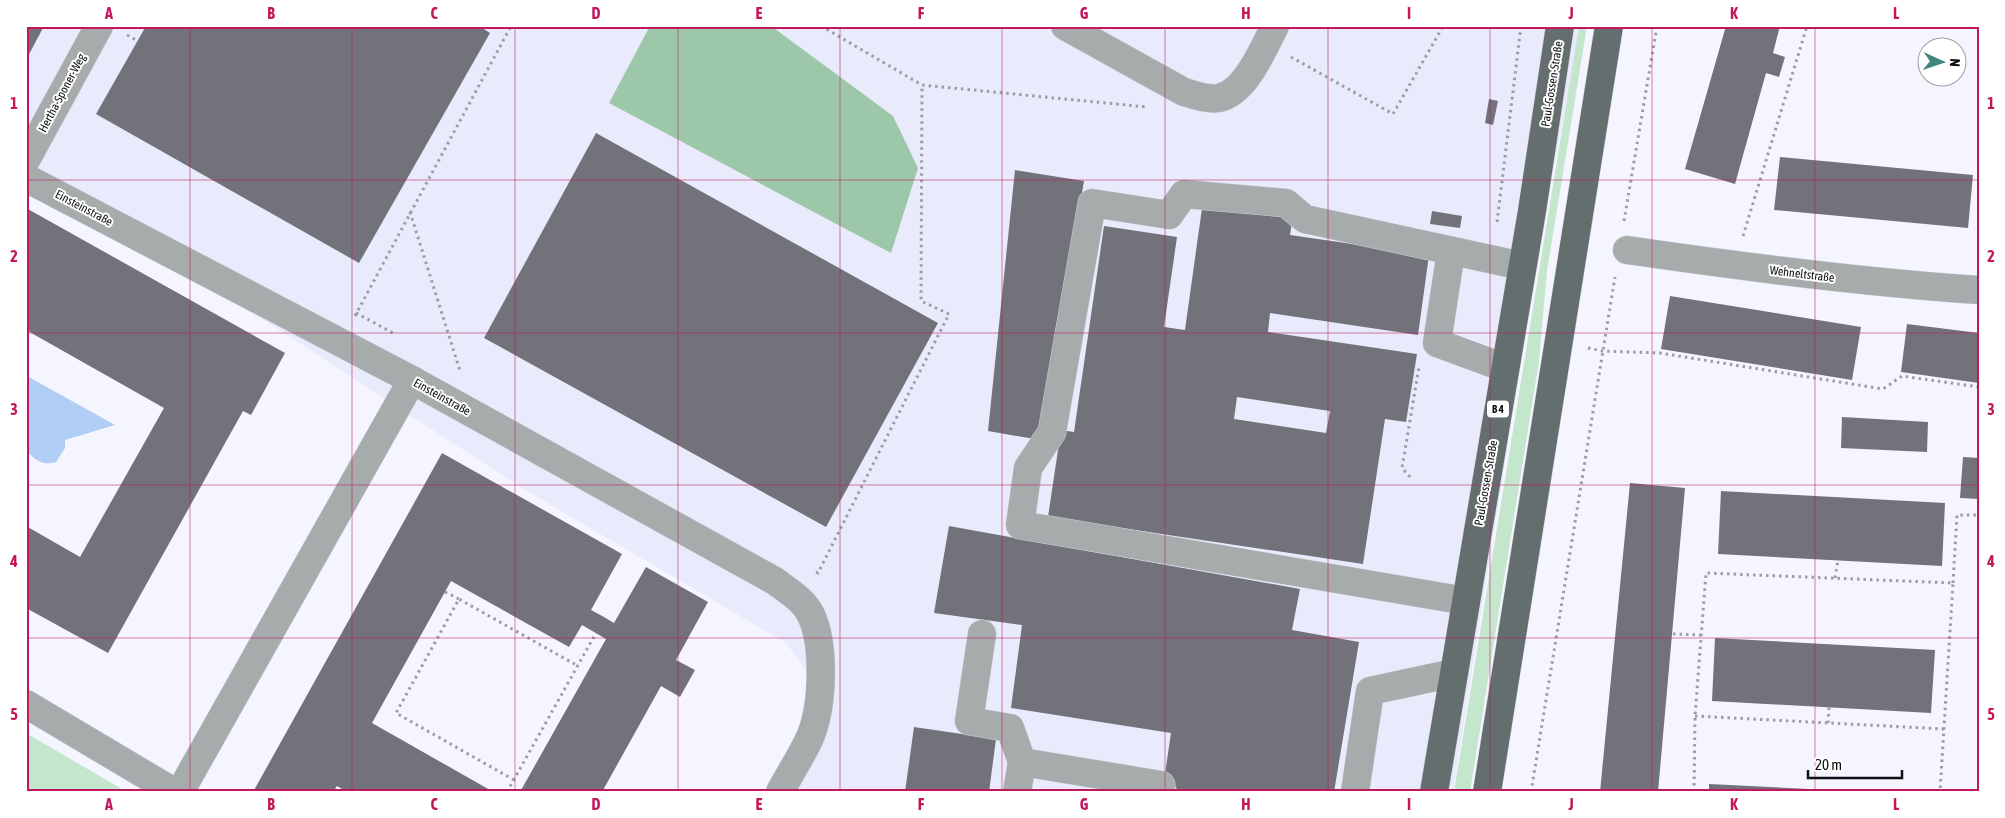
<svg xmlns="http://www.w3.org/2000/svg" width="2005" height="818" font-family="'Asap Condensed',sans-serif">
<rect width="100%" height="100%" fill="#f4f5ff"/>
<path fill="#e9eafb" d="M26,26H1582L1541,229L1453,792H795L820,689L786,643L522,488L26,165Z"/>
<g fill="#c4e6cd">
<path d="M1579,26H1587L1547,271L1539,361L1470,792H1454Z"/>
<path d="M26,733L127,792H26Z"/>
</g>
<path fill="#9cc8a9" d="M650,26H771L893,116L918,168L891,253L609,103Z"/>
<path fill="#b0cdf5" d="M27,376L115,425L65,440V448L56,462C40,466 36,459 26,451Z"/>
<g fill="#72727b" fill-rule="evenodd">
<path d="M26,26H44L26,60Z"/>
<path d="M146,26H479L490,33L359,263L96,114Z"/>
<path d="M1726,26H1780L1773,53L1785,57L1779,77L1766,73L1735,184L1685,169Z"/>
<path d="M1489,99L1498,101L1493,125L1485,123Z"/>
<path d="M596,133L938,323L826,527L484,338Z"/>
<path d="M1780,157L1973,175L1968,228L1774,210Z"/>
<path d="M1015,170L1084,181L1040,440L988,431Z"/>
<path d="M1203,201L1293,215L1290,235L1429,255L1418,335L1270,313L1268,332L1417,354L1406,422L1385,419L1363,564L1048,517L1061,430L1074,432L1104,226L1177,237L1164,327L1185,330ZM1237,397L1330,411L1326,433L1234,419Z"/>
<path d="M26,208L285,353L251,415L243,411L108,653L26,608V526L80,557L164,408L26,330Z"/>
<path d="M1432,211L1462,216L1460,228L1430,224Z"/>
<path d="M1670,296L1861,327L1852,380L1661,349Z"/>
<path d="M1907,324L1979,333V383L1901,372Z"/>
<path d="M1842,417L1928,422L1927,452L1841,448Z"/>
<path d="M442,453L622,554L591,610L604,617L614,623L646,567L708,602L676,660L695,670L680,697L661,686L602,792H520L606,639L582,625L569,647L451,581L372,723L490,790L489,792H347L337,786L333,792H253Z"/>
<path d="M1963,457L1979,458V499L1960,498Z"/>
<path d="M1630,483L1685,488L1658,792H1600Z"/>
<path d="M1721,491L1945,503L1942,566L1718,554Z"/>
<path d="M949,526L1300,589L1292,630L1359,642L1334,792H1177V789L1165,774L1171,733L1011,708L1022,625L934,613Z"/>
<path d="M1715,638L1935,650L1931,713L1712,701Z"/>
<path d="M914,727L996,739L989,792H905Z"/>
<path d="M1709,784L1829,790V792H1709Z"/>
</g>
<g fill="none" stroke-linecap="round" stroke-linejoin="round">
<g stroke="#cfd0d9" stroke-width="29">
<g id="minor">
<path d="M1065,26L1184,92C1195,95 1207,100 1219,98C1246,92 1263,49 1275,26"/>
<path d="M26,160L99,26"/>
<path d="M26,178L412,380L775,581C788,591 804,600 811,615C825,645 823,704 811,735C803,754 790,773 780,792"/>
<path d="M1627,250C1744,267 1861,282 1979,290"/>
<path d="M1451,251L1437,343L1505,368"/>
<path d="M1466,601L1020,525L1028,468L1052,432L1092,203L1169,215L1184,194L1286,203L1305,219L1522,266"/>
<path d="M982,634L969,721L1010,728L1022,762L1161,785L1160,792"/>
<path d="M26,704L174,792"/>
<path d="M180,792L412,380"/>
<path d="M1017,792L1022,762"/>
<path d="M1355,792L1370,691L1454,673"/>
</g>
</g>
<g stroke="#cfd0d9" stroke-width="29">
<g id="major">
<path d="M1434,792L1532,211L1560,26"/>
<path d="M1487,792L1609,26"/>
</g>
</g>
<g stroke="#9c9da4" stroke-width="3" stroke-dasharray="2.5 4" stroke-linecap="butt">
<path d="M821,26L922,85"/>
<path d="M127,35L138,41"/>
<path d="M1291,57L1393,114L1442,28"/>
<path d="M410,212L460,371"/>
<path d="M1624,221L1657,26"/>
<path d="M1497,222L1521,26"/>
<path d="M1743,236L1807,26"/>
<path d="M356,313L395,334"/>
<path d="M355,316L511,26"/>
<path d="M1588,348L1602,351L1660,353L1883,389L1902,376L1979,387"/>
<path d="M1410,477L1402,468L1419,367"/>
<path d="M816,572L818,573L949,314L921,301L922,85L1147,107"/>
<path d="M1835,578L1838,560"/>
<path d="M1953,583L1957,515H1979"/>
<path d="M445,592L459,599"/>
<path d="M1673,634L1701,635"/>
<path d="M1695,716L1944,729"/>
<path d="M1828,723L1829,707"/>
<path d="M514,780L396,713L459,599L578,666"/>
<path d="M507,792L596,633"/>
<path d="M1531,792L1615,277"/>
<path d="M1694,792L1695,716L1706,573L1953,583L1940,792"/>
</g>
<use href="#minor" stroke="#a6abac" stroke-width="28"/>
<use href="#major" stroke="#656e6f" stroke-width="28"/>
</g>
<path fill="none" stroke="#c2185b" stroke-width="1" stroke-opacity="0.55" d="M190,26V792M352,26V792M515,26V792M678,26V792M840,26V792M1002,26V792M1165,26V792M1328,26V792M1490,26V792M1652,26V792M1815,26V792M26,180H1979M26,333H1979M26,485H1979M26,638H1979"/>
<g text-anchor="middle" dominant-baseline="central" stroke-width="4" stroke-linejoin="round" paint-order="stroke">
<rect fill="#fff" stroke="#575759" stroke-width="1" x="1487" y="400.5" width="22" height="17" rx="4"/>
<g font-size="11" font-weight="bold" fill="#0f0f12">
<text x="1498" y="409">B 4</text>
</g>
<g font-size="12" fill="#0f0f12" stroke="#fff">
<text transform="translate(1552 84) rotate(-81)">Paul-Gossen-Straße</text>
<text transform="translate(62 93) rotate(-62)">Hertha-Sponer-Weg</text>
<text transform="translate(84 208) rotate(28)">Einsteinstraße</text>
<text transform="translate(1802 274) rotate(7)">Wehneltstraße</text>
<text transform="translate(442 397) rotate(29)">Einsteinstraße</text>
<text transform="translate(1486 483) rotate(-80)">Paul-Gossen-Straße</text>
</g>
</g>
<rect width="2005" height="818" fill="none" stroke="#ffffff" stroke-width="55"/>
<g transform="translate(1942 62) rotate(93)"><circle r="24" fill="#ffffff" stroke="#9f9fa0"/>
<path d="M0-4L9 19L0 12L-9 19Z" fill="#41867c"/>
<text y="-8" font-size="14" font-weight="bold" text-anchor="middle" fill="#0f0f12">N</text>
</g>
<path d="M1808 770v8h94v-8" fill="none" stroke="#0f0f12" stroke-width="2.5"/>
<text x="1815" y="770" font-size="15" fill="#0f0f12" stroke="#ffffff" stroke-width="4" paint-order="stroke">20 m</text>
<rect x="28" y="28" width="1950" height="762" fill="none" stroke="#c2185b" stroke-width="2"/>
<g font-size="16" text-anchor="middle" font-weight="bold" fill="#c2185b">
<text x="109" y="19">A</text>
<text x="271" y="19">B</text>
<text x="434" y="19">C</text>
<text x="596" y="19">D</text>
<text x="759" y="19">E</text>
<text x="921" y="19">F</text>
<text x="1084" y="19">G</text>
<text x="1246" y="19">H</text>
<text x="1409" y="19">I</text>
<text x="1571" y="19">J</text>
<text x="1734" y="19">K</text>
<text x="1896" y="19">L</text>
<text x="14" y="109">1</text>
<text x="1991" y="109">1</text>
<text x="14" y="262">2</text>
<text x="1991" y="262">2</text>
<text x="14" y="415">3</text>
<text x="1991" y="415">3</text>
<text x="14" y="567">4</text>
<text x="1991" y="567">4</text>
<text x="14" y="720">5</text>
<text x="1991" y="720">5</text>
<text x="109" y="810">A</text>
<text x="271" y="810">B</text>
<text x="434" y="810">C</text>
<text x="596" y="810">D</text>
<text x="759" y="810">E</text>
<text x="921" y="810">F</text>
<text x="1084" y="810">G</text>
<text x="1246" y="810">H</text>
<text x="1409" y="810">I</text>
<text x="1571" y="810">J</text>
<text x="1734" y="810">K</text>
<text x="1896" y="810">L</text>
</g>
</svg>
